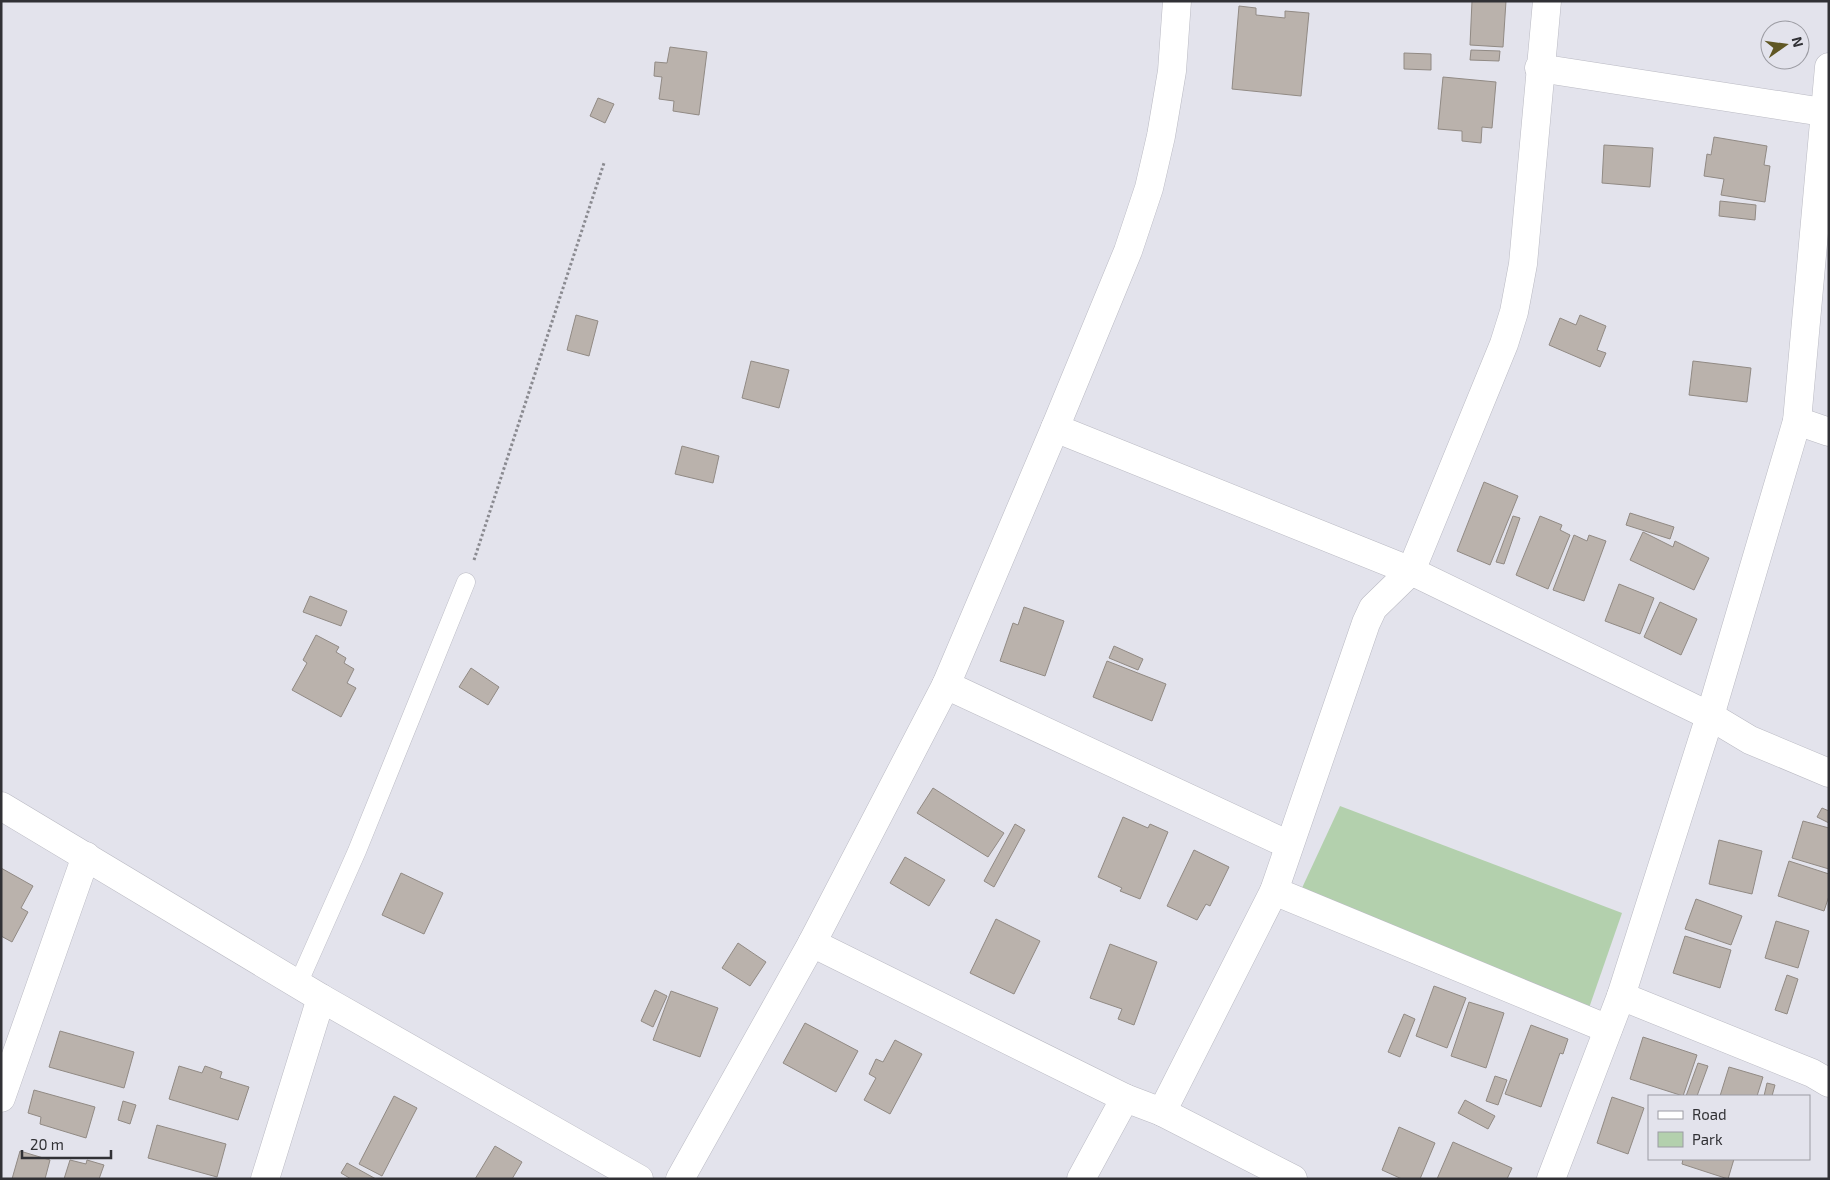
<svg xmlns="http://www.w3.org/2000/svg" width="1830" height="1180" font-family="'Exo 2',sans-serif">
<rect width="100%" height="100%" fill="#e3e3ec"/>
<path fill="#b3d0ad" d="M1340,806L1622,913L1589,1008L1302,888Z"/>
<g fill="#bab2ac" stroke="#918a84">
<path d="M1472,1H1506L1503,47L1470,45Z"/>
<path d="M1239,6L1256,8V15L1285,18V11L1309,13L1301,96L1232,89Z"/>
<path d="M670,47L707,52L699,115L673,111L674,101L659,99L662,77L654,76L655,62L667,63Z"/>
<path d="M1471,50L1500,51L1499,61L1470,60Z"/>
<path d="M1404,53L1431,54V70L1404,69Z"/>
<path d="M1443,77L1496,82L1492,128L1482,127L1481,143L1462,141V131L1438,129Z"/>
<path d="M598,98L614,104L605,123L590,116Z"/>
<path d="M1714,137L1767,146L1764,165L1770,166L1765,202L1721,195L1724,179L1704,176L1707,154L1711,155Z"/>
<path d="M1604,145L1653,148L1650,187L1602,183Z"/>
<path d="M1720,201L1756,205L1755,220L1719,216Z"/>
<path d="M576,315L598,321L589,356L567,350Z"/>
<path d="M1580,315L1606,326L1597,350L1606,353L1600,367L1549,345L1560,318L1576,325Z"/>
<path d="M751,361L789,370L779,408L742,398Z"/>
<path d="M1693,361L1751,368L1747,402L1689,395Z"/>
<path d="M682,446L719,456L713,483L675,474Z"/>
<path d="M1484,482L1518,496L1490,565L1457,551Z"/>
<path d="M1630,513L1674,527L1670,539L1626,525Z"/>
<path d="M1513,516L1520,518L1504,564L1496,562Z"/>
<path d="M1540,516L1562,525L1560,530L1570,535L1548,589L1516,575Z"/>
<path d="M1643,532L1673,547L1675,541L1709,558L1694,590L1630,560Z"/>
<path d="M1574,535L1587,541L1589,535L1606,541L1584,601L1553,590Z"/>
<path d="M1619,584L1654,598L1640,634L1605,621Z"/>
<path d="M310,596L347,611L341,626L303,612Z"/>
<path d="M1660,602L1697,619L1681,655L1644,637Z"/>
<path d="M1024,607L1064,621L1045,676L1000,661L1013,623L1018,625Z"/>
<path d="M316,635L339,647L336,652L346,658L344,663L354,669L347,683L356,688L341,717L292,690L307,663L303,660Z"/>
<path d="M1114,646L1143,659L1138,670L1109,658Z"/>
<path d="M1107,661L1166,684L1152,721L1093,697Z"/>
<path d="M471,668L499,687L488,705L459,687Z"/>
<path d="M933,788L1004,833L988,857L917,813Z"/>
<path d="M1822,808L1829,811V823L1817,817Z"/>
<path d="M1123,817L1148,828L1150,824L1168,832L1140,899L1120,891L1122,888L1098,877Z"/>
<path d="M1803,821L1829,828V869L1792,858Z"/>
<path d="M1015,824L1025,830L994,887L984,881Z"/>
<path d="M1719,840L1762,851L1752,894L1709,884Z"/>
<path d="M1194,850L1229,867L1210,906L1206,904L1197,920L1167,906Z"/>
<path d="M905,857L945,880L929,906L890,883Z"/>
<path d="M1789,861L1829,874V896L1824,911L1778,896Z"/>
<path d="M1,868L33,886L21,908L28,912L12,942L1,936Z"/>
<path d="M401,873L443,893L424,934L382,915Z"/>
<path d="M1696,899L1742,916L1731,945L1685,929Z"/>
<path d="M996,919L1040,941L1014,994L970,973Z"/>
<path d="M1776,921L1809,931L1798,968L1765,958Z"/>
<path d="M1685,936L1731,950L1720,988L1673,973Z"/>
<path d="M738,943L766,962L750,986L722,968Z"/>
<path d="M1110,944L1157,962L1134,1025L1118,1019L1122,1009L1090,998Z"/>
<path d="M1787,975L1798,979L1787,1014L1775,1010Z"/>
<path d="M1434,986L1466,998L1447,1048L1416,1036Z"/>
<path d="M655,990L667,996L653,1027L641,1021Z"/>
<path d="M671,991L718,1008L700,1057L653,1040Z"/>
<path d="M1469,1002L1504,1013L1486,1068L1451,1056Z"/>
<path d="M1404,1014L1415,1019L1400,1057L1388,1052Z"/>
<path d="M805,1023L858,1051L836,1092L783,1063Z"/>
<path d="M1531,1025L1568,1039L1563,1054L1560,1053L1541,1107L1505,1094Z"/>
<path d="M60,1031L134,1052L124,1088L49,1067Z"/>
<path d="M1643,1037L1697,1055L1683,1096L1630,1079Z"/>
<path d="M895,1040L922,1054L890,1114L864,1100L876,1078L869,1074L876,1059L883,1062Z"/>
<path d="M1698,1063L1708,1066L1697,1096H1686Z"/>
<path d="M179,1066L202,1073L205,1066L222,1072L220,1078L249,1087L238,1120L169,1099Z"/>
<path d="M1729,1067L1763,1077L1757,1096H1720Z"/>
<path d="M1495,1076L1507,1080L1498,1105L1486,1101Z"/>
<path d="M1767,1083L1775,1085L1772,1096H1764Z"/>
<path d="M34,1090L95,1107L86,1138L40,1124L41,1117L28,1113Z"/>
<path d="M394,1096L417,1108L382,1176L359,1164Z"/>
<path d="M1612,1097L1644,1108L1628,1154L1597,1143Z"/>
<path d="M1465,1100L1495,1116L1488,1129L1458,1113Z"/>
<path d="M123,1101L136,1105L130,1124L118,1120Z"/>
<path d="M157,1125L226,1144L217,1177L148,1158Z"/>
<path d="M1399,1127L1435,1143L1420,1179H1402L1382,1170Z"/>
<path d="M1453,1142L1512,1168L1507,1179H1437Z"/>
<path d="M495,1146L522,1162L512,1179H475Z"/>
<path d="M20,1151L50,1160L45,1179H12Z"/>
<path d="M1683,1159H1734L1728,1179L1682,1164Z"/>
<path d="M70,1160L86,1164L87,1160L104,1165L99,1179H64Z"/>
<path d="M347,1163L376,1179H351L341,1173Z"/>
</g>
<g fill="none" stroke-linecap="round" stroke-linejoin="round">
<g stroke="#babac3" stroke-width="19">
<path id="service" d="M298,984L357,851L466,582"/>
</g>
<g stroke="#babac3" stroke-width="29">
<g id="minor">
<path d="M1539,68L1823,112"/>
<path d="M1797,421L1829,432"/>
<path d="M1055,428L1411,571L1710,716L1750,740L1829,773"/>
<path d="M946,685L1289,845"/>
<path d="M1274,891L1608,1029"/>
<path d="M812,943L1125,1098"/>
<path d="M1621,996L1812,1073L1829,1083"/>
<path d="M1,1098L86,856"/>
<path d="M1162,1112L1274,891L1366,623L1373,608L1411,571L1504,344L1514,312L1523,264L1547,1"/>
<path d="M265,1179L321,998"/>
<path d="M680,1179L812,943L946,685L1055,428L1128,251L1149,188L1161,136L1172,71L1177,1"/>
<path d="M1081,1179L1125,1098L1162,1112L1293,1179"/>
<path d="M1551,1179L1621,996L1710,716L1797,421L1829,67"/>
</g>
</g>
<g stroke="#babac3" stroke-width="29">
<path id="tertiary" d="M1,806L321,998L639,1179"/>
</g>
<path stroke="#8a8a90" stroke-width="3" stroke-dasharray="2.5 2.5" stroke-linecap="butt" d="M474,560L604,163"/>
<use href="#service" stroke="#fff" stroke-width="18"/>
<use href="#minor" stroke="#fff" stroke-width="28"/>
<use href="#tertiary" stroke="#fff" stroke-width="28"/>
</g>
<rect width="1830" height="1180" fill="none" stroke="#313135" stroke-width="5"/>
<rect x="1648" y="1095" width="162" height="65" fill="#e3e3ec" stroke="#9c9ca3"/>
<rect x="1658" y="1111" width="25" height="8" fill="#ffffff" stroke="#9c9ca3"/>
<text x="1692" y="1120" font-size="15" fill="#313135">Road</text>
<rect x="1658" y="1132" width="25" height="15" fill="#b3d0ad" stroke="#9c9ca3"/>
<text x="1692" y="1145" font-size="15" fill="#313135">Park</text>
<g transform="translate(1785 45) rotate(76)"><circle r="24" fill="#e3e3ec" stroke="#9c9ca3"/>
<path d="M0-4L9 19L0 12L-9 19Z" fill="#605723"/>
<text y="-8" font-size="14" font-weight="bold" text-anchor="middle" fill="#313135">N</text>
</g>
<path d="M22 1150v8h89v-8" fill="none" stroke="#313135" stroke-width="2.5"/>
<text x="30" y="1150" font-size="15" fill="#313135" stroke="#e3e3ec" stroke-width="4" paint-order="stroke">20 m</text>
</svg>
